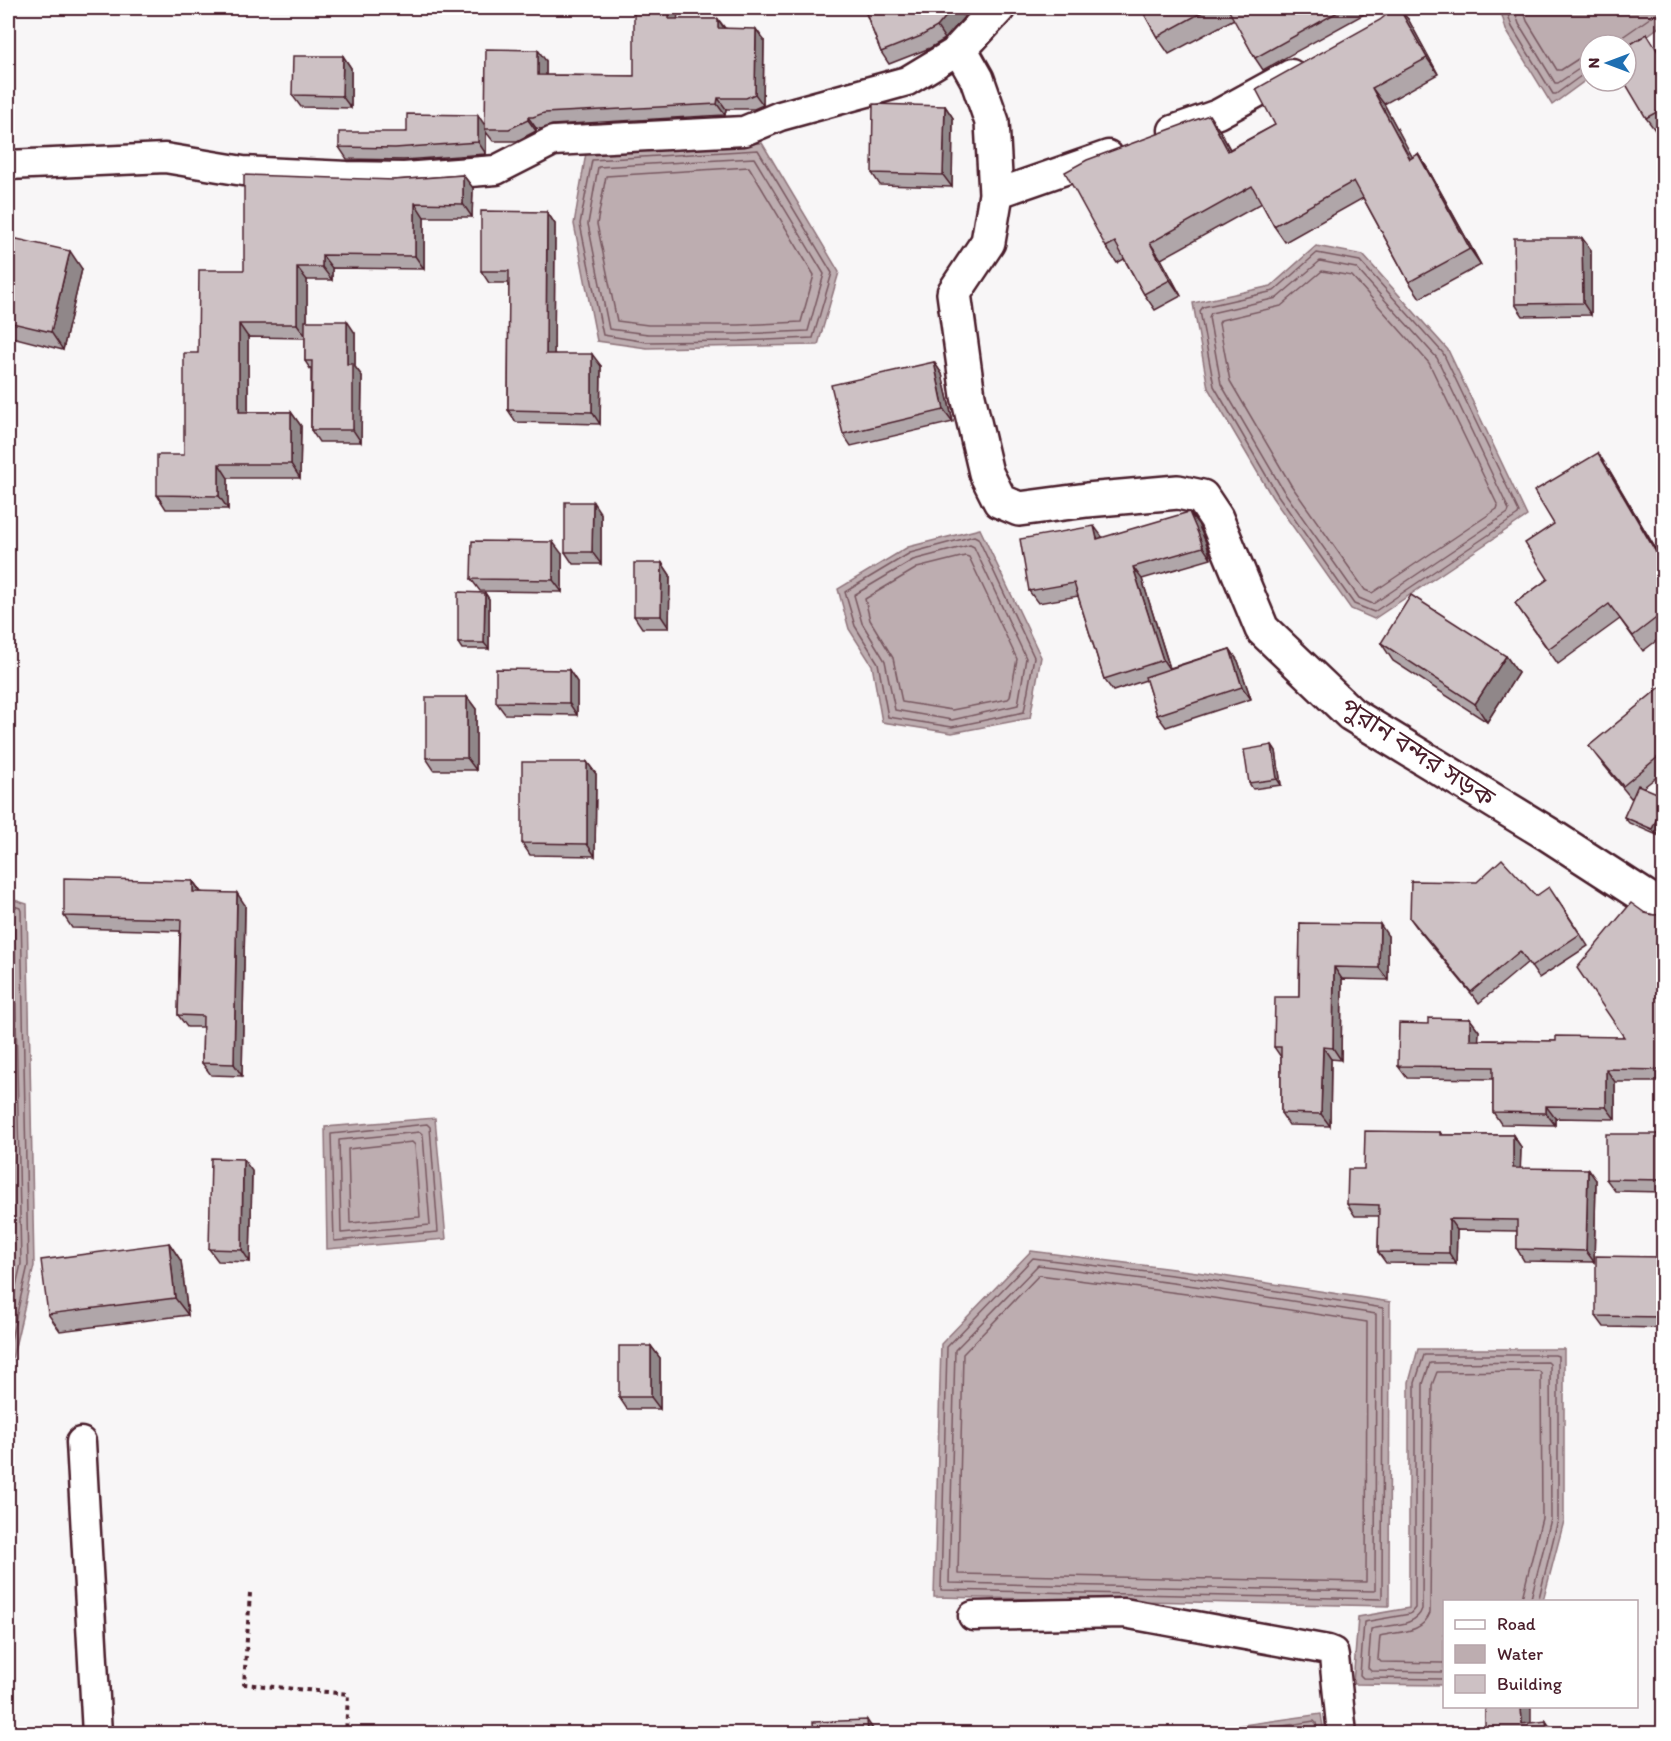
<svg xmlns="http://www.w3.org/2000/svg" width="1671" height="1741" font-family="Itim,'Noto Sans Bengali',sans-serif">
<rect width="100%" height="100%" fill="#f8f6f7"/>
<filter id="ink" filterUnits="userSpaceOnUse"><feTurbulence type="fractalNoise" baseFrequency=".0167" numOctaves="2"/><feDisplacementMap in="SourceGraphic" scale="12" xChannelSelector="R" yChannelSelector="G"/><feConvolveMatrix kernelMatrix="1 2 1 2 8 2 1 2 1" color-interpolation-filters="sRGB"/></filter>
<g filter="url(#ink)">
<g fill="#bdadb0" stroke="#8f747b" stroke-width="1.5">
<path d="M1500,8H1663V24L1626,51V45H1590V77L1552,105L1506,30Z"/>
<path d="M762,143L839,272L818,345L647,348L597,341L574,224L586,153Z"/>
<path d="M1316,246L1363,255L1448,350L1527,516L1374,619L1351,609L1272,497L1208,388L1193,303L1271,286Z"/>
<path d="M980,529L1041,657L1030,718L952,733L882,722L872,665L849,629L838,589L908,547Z"/>
<path d="M8,898L27,904L34,1266L11,1364H8Z"/>
<path d="M435,1118L446,1239L327,1249L325,1127Z"/>
<path d="M1031,1251L1197,1272L1390,1302L1389,1606L934,1597L941,1344Z"/>
<path d="M1418,1349H1564V1521L1543,1601L1444,1602V1685L1353,1684L1358,1617L1409,1608V1382Z"/>
<path d="M1321,1714L1324,1733H1216L1236,1726Z"/>
</g>
<g fill="none" stroke-linecap="round" stroke-linejoin="round">
<g stroke="#785860" stroke-width="1.5">
<path d="M1506,8L1512,27L1553,94H1556L1585,73H1590"/>
<path d="M1514,8L1519,24L1555,83H1558L1582,67L1590,65"/>
<path d="M1523,8L1527,21L1557,70H1561L1578,59L1590,56"/>
<path d="M1614,45L1618,40L1654,15L1664,12"/>
<path d="M758,150L832,273L813,338L740,341L647,342L603,335L580,224L592,160Z"/>
<path d="M754,158L824,274L808,331L740,334H648L609,329L588,224L598,167Z"/>
<path d="M749,167L814,275L801,322L739,325H648L617,321L597,224L606,176Z"/>
<path d="M1317,253L1360,261L1443,353L1519,512L1518,515L1374,612L1354,604L1277,494L1214,386L1200,311L1203,307L1274,291Z"/>
<path d="M1320,261L1356,268L1437,358L1509,510L1508,513L1373,604L1359,598L1283,490L1221,384L1209,317L1211,313L1277,298Z"/>
<path d="M1322,271L1352,276L1429,363L1498,506L1497,509L1372,593L1365,590L1291,485L1230,381L1219,323L1221,320L1281,306Z"/>
<path d="M974,536L978,538L1034,657L1024,712L952,727L888,717L878,663L855,626L845,592L910,553Z"/>
<path d="M970,545L974,547L1026,658L1018,705L952,720L895,710L885,661L862,623L854,595L913,560Z"/>
<path d="M965,556L969,557L1017,659L1010,697L1008,699L952,710L902,702L893,658L870,620L865,599L917,568Z"/>
<path d="M8,904L20,908L21,911L28,1265L8,1353"/>
<path d="M8,912L13,914L14,916L21,1264L8,1321"/>
<path d="M8,1042L12,1263L8,1282"/>
<path d="M427,1124L430,1127L438,1232L334,1241L331,1134Z"/>
<path d="M420,1132L423,1135L430,1225L341,1233L339,1140Z"/>
<path d="M412,1142L415,1145L420,1217L350,1223L348,1149Z"/>
<path d="M1033,1258L1196,1278L1383,1308L1382,1599L941,1590L947,1347Z"/>
<path d="M1038,1265L1195,1286L1376,1314L1375,1591L949,1583L955,1350Z"/>
<path d="M1039,1275L1194,1295L1367,1322L1366,1582L958,1574L963,1354Z"/>
<path d="M1444,1663L1381,1662L1378,1659L1380,1636C1399,1631 1422,1634 1430,1613L1432,1385L1437,1372L1539,1371L1541,1373L1542,1518L1521,1602"/>
<path d="M1444,1672L1371,1671L1368,1668L1371,1629C1387,1624 1416,1628 1422,1609L1423,1384L1430,1363L1548,1362L1550,1364L1551,1519L1530,1602"/>
<path d="M1444,1679L1363,1678L1360,1675L1364,1622L1410,1614L1415,1608V1383L1424,1355H1555L1558,1356V1520L1538,1602"/>
<path d="M1234,1734L1314,1721L1316,1723L1318,1734"/>
</g>
<g stroke="#4a1f2b" stroke-width="33">
<g id="minor">
<path d="M1173,130L1218,114L1291,74"/>
<path d="M8,165L165,158L243,171L347,176L404,177L496,170L553,141L744,131L780,116L907,81L960,49"/>
<path d="M996,194L1108,155"/>
<path d="M81,1442L97,1734"/>
<path d="M973,1616L1124,1613L1328,1650L1333,1652L1334,1657L1342,1734"/>
</g>
</g>
<g stroke="#4a1f2b" stroke-width="38">
<path id="tertiary" d="M998,8L960,49L977,79L992,122L996,194L988,242L954,293L968,396L986,473L1000,501L1019,509L1087,500L1178,492L1202,497L1216,518L1262,629L1351,714L1548,834L1664,909"/>
</g>
<path stroke="#4a1f2b" stroke-width="4" stroke-dasharray="4.5 4.5" stroke-linecap="butt" d="M250,1593L244,1684L348,1694L346,1734"/>
<use href="#minor" stroke="#fff" stroke-width="28"/>
<use href="#tertiary" stroke="#fff" stroke-width="33"/>
</g>
<g fill="#b0a6a9" stroke="#4a1f2b" stroke-width="1.5">
<path d="M864,8L964,17L945,39L930,48L889,64L881,52Z"/>
<path d="M1141,8H1375L1263,70L1255,58L1234,19L1169,54L1157,37Z"/>
<path d="M677,19H718L725,28L764,40L763,105L754,109H726L725,115L552,125L541,129L536,128V131L517,141H493L486,132V154L404,160L347,159L339,147L407,132L485,124L546,61V75L634,76Z"/>
<path d="M1408,19L1438,74L1384,104L1412,157L1418,154L1429,171L1481,265L1420,298L1409,282L1363,198L1285,242L1274,226L1262,203L1161,259L1181,296L1155,310L1144,294L1124,259L1117,263L1106,247L1220,131L1230,149L1275,125Z"/>
<path d="M1647,34L1664,60V125L1655,130L1646,118Z"/>
<path d="M343,56L351,68V108L301,107L292,95Z"/>
<path d="M945,106L953,118L952,187L880,185L872,173Z"/>
<path d="M463,175L473,188L472,217H424V269L332,268V280H307V321L355,333V367L362,376L361,442H319L311,430V370L305,361V338L248,337V412H291L301,426L300,478H228V509H166L157,495L184,455L198,353L244,270L394,180Z"/>
<path d="M547,212L555,224L554,354L601,366L600,424L516,422L508,410L509,283H489L481,271Z"/>
<path d="M8,237L82,269L63,350L8,336Z"/>
<path d="M1582,238L1591,250V315L1523,316L1515,304Z"/>
<path d="M934,362L942,374L953,422L851,446L843,434Z"/>
<path d="M1608,468L1664,563V635L1643,651L1620,619L1558,664L1515,603L1548,579L1554,524Z"/>
<path d="M601,514V564H573L565,552Z"/>
<path d="M1198,524L1207,545L1211,559L1142,579L1170,668L1230,649L1238,661L1251,699L1166,727L1157,715L1146,680L1113,691L1104,679L1078,596L1038,603L1029,591L1103,538Z"/>
<path d="M562,554V592L480,591L471,579Z"/>
<path d="M662,563L670,575L669,628H642L634,616Z"/>
<path d="M485,593L489,599V649H462L458,643Z"/>
<path d="M1381,643L1506,656L1518,673L1487,722L1393,661Z"/>
<path d="M569,670L577,682V715L505,714L496,702Z"/>
<path d="M1664,684V771L1644,787L1657,835L1629,823L1624,817L1634,796L1631,798L1598,758L1589,746Z"/>
<path d="M467,697L476,709V770H434L426,758Z"/>
<path d="M1272,745L1276,751L1281,785L1253,789L1249,783Z"/>
<path d="M587,762L596,774L595,856L530,855L522,843Z"/>
<path d="M193,881L201,892L245,905L242,1076L211,1075L202,1063L203,1027H187L178,1015L180,931L72,928L64,916Z"/>
<path d="M1536,896L1557,898L1588,946L1539,978L1528,962L1479,1003L1418,929L1410,918Z"/>
<path d="M1645,913L1654,915L1664,914V1082H1615V1119L1555,1118V1125L1501,1124L1493,1112V1079L1407,1078L1398,1066L1428,1024L1470,1019L1479,1031L1478,1040L1556,1041L1624,1037Z"/>
<path d="M1300,923L1388,936V980L1342,979L1341,1060L1331,1059L1330,1126L1289,1125L1281,1113V1057L1274,1047L1299,997Z"/>
<path d="M1440,1132L1442,1135H1513L1521,1147L1520,1169L1596,1180L1594,1262L1524,1261L1517,1249V1231L1457,1230L1456,1264L1386,1263L1378,1252L1379,1216H1355L1347,1204L1364,1169Z"/>
<path d="M1664,1134V1192L1615,1191L1606,1179Z"/>
<path d="M252,1171L250,1262L218,1261L209,1249Z"/>
<path d="M169,1243L181,1261L188,1315L60,1331L48,1314Z"/>
<path d="M1664,1257V1328L1604,1327L1596,1316Z"/>
<path d="M651,1346L660,1358V1409H627L619,1397Z"/>
</g>
<g fill="#908789" stroke="#4a1f2b" stroke-width="1.5">
<path d="M669,8H678L677,30L669,19Z"/>
<path d="M953,8H960L964,17L945,39L937,27Z"/>
<path d="M1399,8L1408,19L1438,74L1427,58Z"/>
<path d="M718,19L726,31L718,28Z"/>
<path d="M756,29L764,40L763,105L755,94Z"/>
<path d="M538,50L546,61V87L538,75Z"/>
<path d="M343,56L351,68V108L342,96Z"/>
<path d="M1372,88L1384,104L1422,175L1410,159Z"/>
<path d="M718,98L726,109L725,115L717,104Z"/>
<path d="M945,106L953,118L952,187L943,175Z"/>
<path d="M478,115L486,127L485,129L486,132V154L478,142Z"/>
<path d="M1209,115L1220,131L1239,167L1228,151Z"/>
<path d="M528,117L536,128V131L528,120Z"/>
<path d="M1418,154L1429,171L1481,265L1470,249Z"/>
<path d="M463,175L473,188L472,217L463,204Z"/>
<path d="M415,203L424,217V269L415,256Z"/>
<path d="M547,212L555,224L554,366L546,354Z"/>
<path d="M1582,238L1591,250V315L1583,303Z"/>
<path d="M1150,243L1161,259L1181,296L1170,280Z"/>
<path d="M70,251L82,269L63,350L51,332Z"/>
<path d="M322,255L332,268V280L322,267Z"/>
<path d="M297,267L307,280V338L297,324Z"/>
<path d="M347,321L355,333V367L362,376L361,442L353,430L347,364Z"/>
<path d="M239,324L248,337V426L239,412Z"/>
<path d="M592,354L601,366L600,424L592,412Z"/>
<path d="M934,362L942,374L953,422L944,410Z"/>
<path d="M291,412L301,426L300,478L291,464Z"/>
<path d="M1598,453L1608,468L1664,563V566Z"/>
<path d="M219,464L228,478V509L219,496Z"/>
<path d="M593,502L601,514V564L592,552Z"/>
<path d="M1189,512L1198,524L1207,545L1211,559L1203,547Z"/>
<path d="M1094,526L1103,538L1097,539Z"/>
<path d="M553,542L562,554V592L553,580Z"/>
<path d="M662,563L670,575L669,628L661,616Z"/>
<path d="M1133,567L1142,579L1171,672L1163,660Z"/>
<path d="M485,593L489,599V649L484,643Z"/>
<path d="M1230,649L1238,661L1251,699L1242,687Z"/>
<path d="M1506,656L1518,673L1487,722L1475,704Z"/>
<path d="M569,670L577,682V715L569,703Z"/>
<path d="M467,697L476,709V770L467,758Z"/>
<path d="M1272,745L1276,751L1281,785L1277,779Z"/>
<path d="M587,762L596,774L595,856L587,844Z"/>
<path d="M1664,802V818L1657,835L1652,829Z"/>
<path d="M193,881L201,893L193,892Z"/>
<path d="M237,893L245,905L242,1076L234,1064Z"/>
<path d="M1380,924L1388,936V980L1379,968Z"/>
<path d="M1334,967L1342,979L1341,1060L1333,1048Z"/>
<path d="M1470,1019L1479,1031L1478,1052L1470,1040Z"/>
<path d="M1323,1047L1331,1059L1330,1126L1321,1114Z"/>
<path d="M1606,1069L1615,1082V1119L1606,1107Z"/>
<path d="M1546,1106L1555,1118V1125L1546,1113Z"/>
<path d="M1513,1135L1521,1147L1520,1180L1513,1168Z"/>
<path d="M243,1159L252,1171L250,1262L242,1250Z"/>
<path d="M1588,1169L1596,1180L1594,1262L1586,1251Z"/>
<path d="M1449,1219L1457,1230L1456,1264L1449,1253Z"/>
<path d="M169,1243L181,1261L188,1315L175,1298Z"/>
<path d="M651,1346L660,1358V1409L651,1397Z"/>
<path d="M1521,1707H1531V1734L1522,1724Z"/>
<path d="M867,1720L875,1732V1734H868Z"/>
<path d="M1546,1721L1555,1734L1547,1731Z"/>
</g>
<g fill="#cdc1c4" stroke="#4a1f2b" stroke-width="1.5">
<path d="M634,8H669V19H718V28L756,29L755,94L746,98H718L717,104L544,113L533,117H528V120L509,129H485L486,49L538,50V75L634,76Z"/>
<path d="M864,8H953L937,27L921,36L881,52Z"/>
<path d="M1141,8H1210L1157,37Z"/>
<path d="M1231,8H1345L1255,58L1228,9Z"/>
<path d="M1388,8H1399L1427,58L1372,88L1410,159L1418,154L1470,249L1409,282L1354,181L1274,226L1252,186L1150,243L1170,280L1144,294L1115,242L1106,247L1065,172L1087,160L1209,115L1228,151L1275,125L1256,89L1380,20L1386,15Z"/>
<path d="M1647,34L1664,61V108L1646,118L1624,81H1626V47Z"/>
<path d="M293,56H343L342,96L292,95Z"/>
<path d="M873,104L945,106L943,175L872,173Z"/>
<path d="M407,114L478,115V142L395,148L339,147V132H407Z"/>
<path d="M244,175L394,180L463,175V204L415,203V256L322,255V267H297V324H239V412H291V464H219V496L157,495V455H184V353H198L199,270H244Z"/>
<path d="M481,211L547,212L546,354H592V412L508,410L509,271H481Z"/>
<path d="M8,237L70,251L51,332L8,322Z"/>
<path d="M1514,238H1582L1583,303L1515,304Z"/>
<path d="M305,321H347V364H353V430H311L312,361H305Z"/>
<path d="M934,362L944,410L843,434L831,385Z"/>
<path d="M1598,453L1664,566V593L1659,595L1664,601V612L1633,636L1609,604L1548,649L1515,603L1548,579L1525,543L1554,524L1534,491Z"/>
<path d="M565,502H593L592,552H565Z"/>
<path d="M1189,512L1198,533L1203,547L1133,567L1163,660L1104,679L1074,583L1029,591L1020,539L1094,526L1097,539Z"/>
<path d="M472,541L553,542V580L471,579Z"/>
<path d="M634,563H662L661,616H634Z"/>
<path d="M458,592L485,593L484,643H458Z"/>
<path d="M1411,595L1506,656L1475,704L1381,643Z"/>
<path d="M1230,649L1242,687L1157,715L1145,677Z"/>
<path d="M496,669L569,670V703L496,702Z"/>
<path d="M1664,684V752L1623,786L1589,746Z"/>
<rect x="426" y="697" width="41" height="61"/>
<path d="M1272,745L1277,779L1249,783L1244,750Z"/>
<path d="M522,762H587V844L522,843Z"/>
<path d="M1638,785L1664,796V802L1652,829L1624,817Z"/>
<path d="M1502,859L1536,896L1549,887L1580,934L1531,967L1520,951L1471,992L1410,918L1411,881L1477,882Z"/>
<path d="M64,878L193,881V892L237,893L234,1064L202,1063L203,1016L178,1015L181,919L64,916Z"/>
<path d="M1631,903L1645,913L1654,915L1664,914V1070L1606,1069V1107L1546,1106V1113L1493,1112V1067L1398,1066L1399,1023L1428,1024V1018L1470,1019V1040L1556,1041V1036L1624,1037L1577,968Z"/>
<path d="M1300,923L1380,924L1379,968L1334,967L1333,1048L1323,1047L1321,1114L1281,1113V1047H1274L1275,997H1299Z"/>
<path d="M1365,1131L1440,1132V1135H1513V1168L1588,1169L1586,1251L1517,1249V1220L1449,1219V1253L1378,1252L1379,1205L1347,1204L1348,1169H1364Z"/>
<path d="M1606,1134H1664V1180L1606,1179Z"/>
<path d="M211,1158L243,1159L242,1250L209,1249Z"/>
<path d="M169,1243L175,1298L48,1314L41,1260Z"/>
<path d="M1596,1256L1664,1257V1317L1596,1316Z"/>
<rect x="619" y="1346" width="32" height="51"/>
<path d="M1485,1707H1521L1522,1724L1546,1721L1547,1731L1565,1727L1567,1734H1485Z"/>
<path d="M867,1720L868,1734H814L813,1722Z"/>
</g>
</g>
<g text-anchor="middle" dominant-baseline="central" stroke-width="4.5" stroke-linejoin="round" paint-order="stroke">
<g font-size="26" fill="#4a1f2b" stroke="#fff">
<text transform="translate(1418 752) rotate(33)">পুরান বন্দর সড়ক</text>
</g>
</g>
<rect width="1671" height="1741" fill="none" stroke="#fff" stroke-width="30"/>
<rect x="15" y="15" width="1641" height="1711" fill="none" stroke="#4a1f2b" stroke-width="2" filter="url(#ink)"/>
<rect x="1443" y="1600" width="195" height="108" fill="#ffffff" stroke="#b7a5aa" stroke-width="1.5"/>
<rect x="1455" y="1620" width="30" height="9" fill="#ffffff" stroke="#b7a5aa" stroke-width="1.5"/>
<text x="1497" y="1630" font-size="18" fill="#4a1f2b">Road</text>
<rect x="1455" y="1645" width="30" height="18" fill="#bdadb0" stroke="#b7a5aa" stroke-width="1.5"/>
<text x="1497" y="1660" font-size="18" fill="#4a1f2b">Water</text>
<rect x="1455" y="1675" width="30" height="18" fill="#cdc1c4" stroke="#b7a5aa" stroke-width="1.5"/>
<text x="1497" y="1690" font-size="18" fill="#4a1f2b">Building</text>
<g transform="translate(1608 63) rotate(270)"><circle r="28" fill="#ffffff" stroke="#b7a5aa" stroke-width="1.5"/>
<path d="M0-4.5L10 22L0 15L-10 22Z" fill="#1f6fb2"/>
<text y="-9" font-size="16" font-weight="bold" text-anchor="middle" fill="#4a1f2b">N</text>
</g>
</svg>
